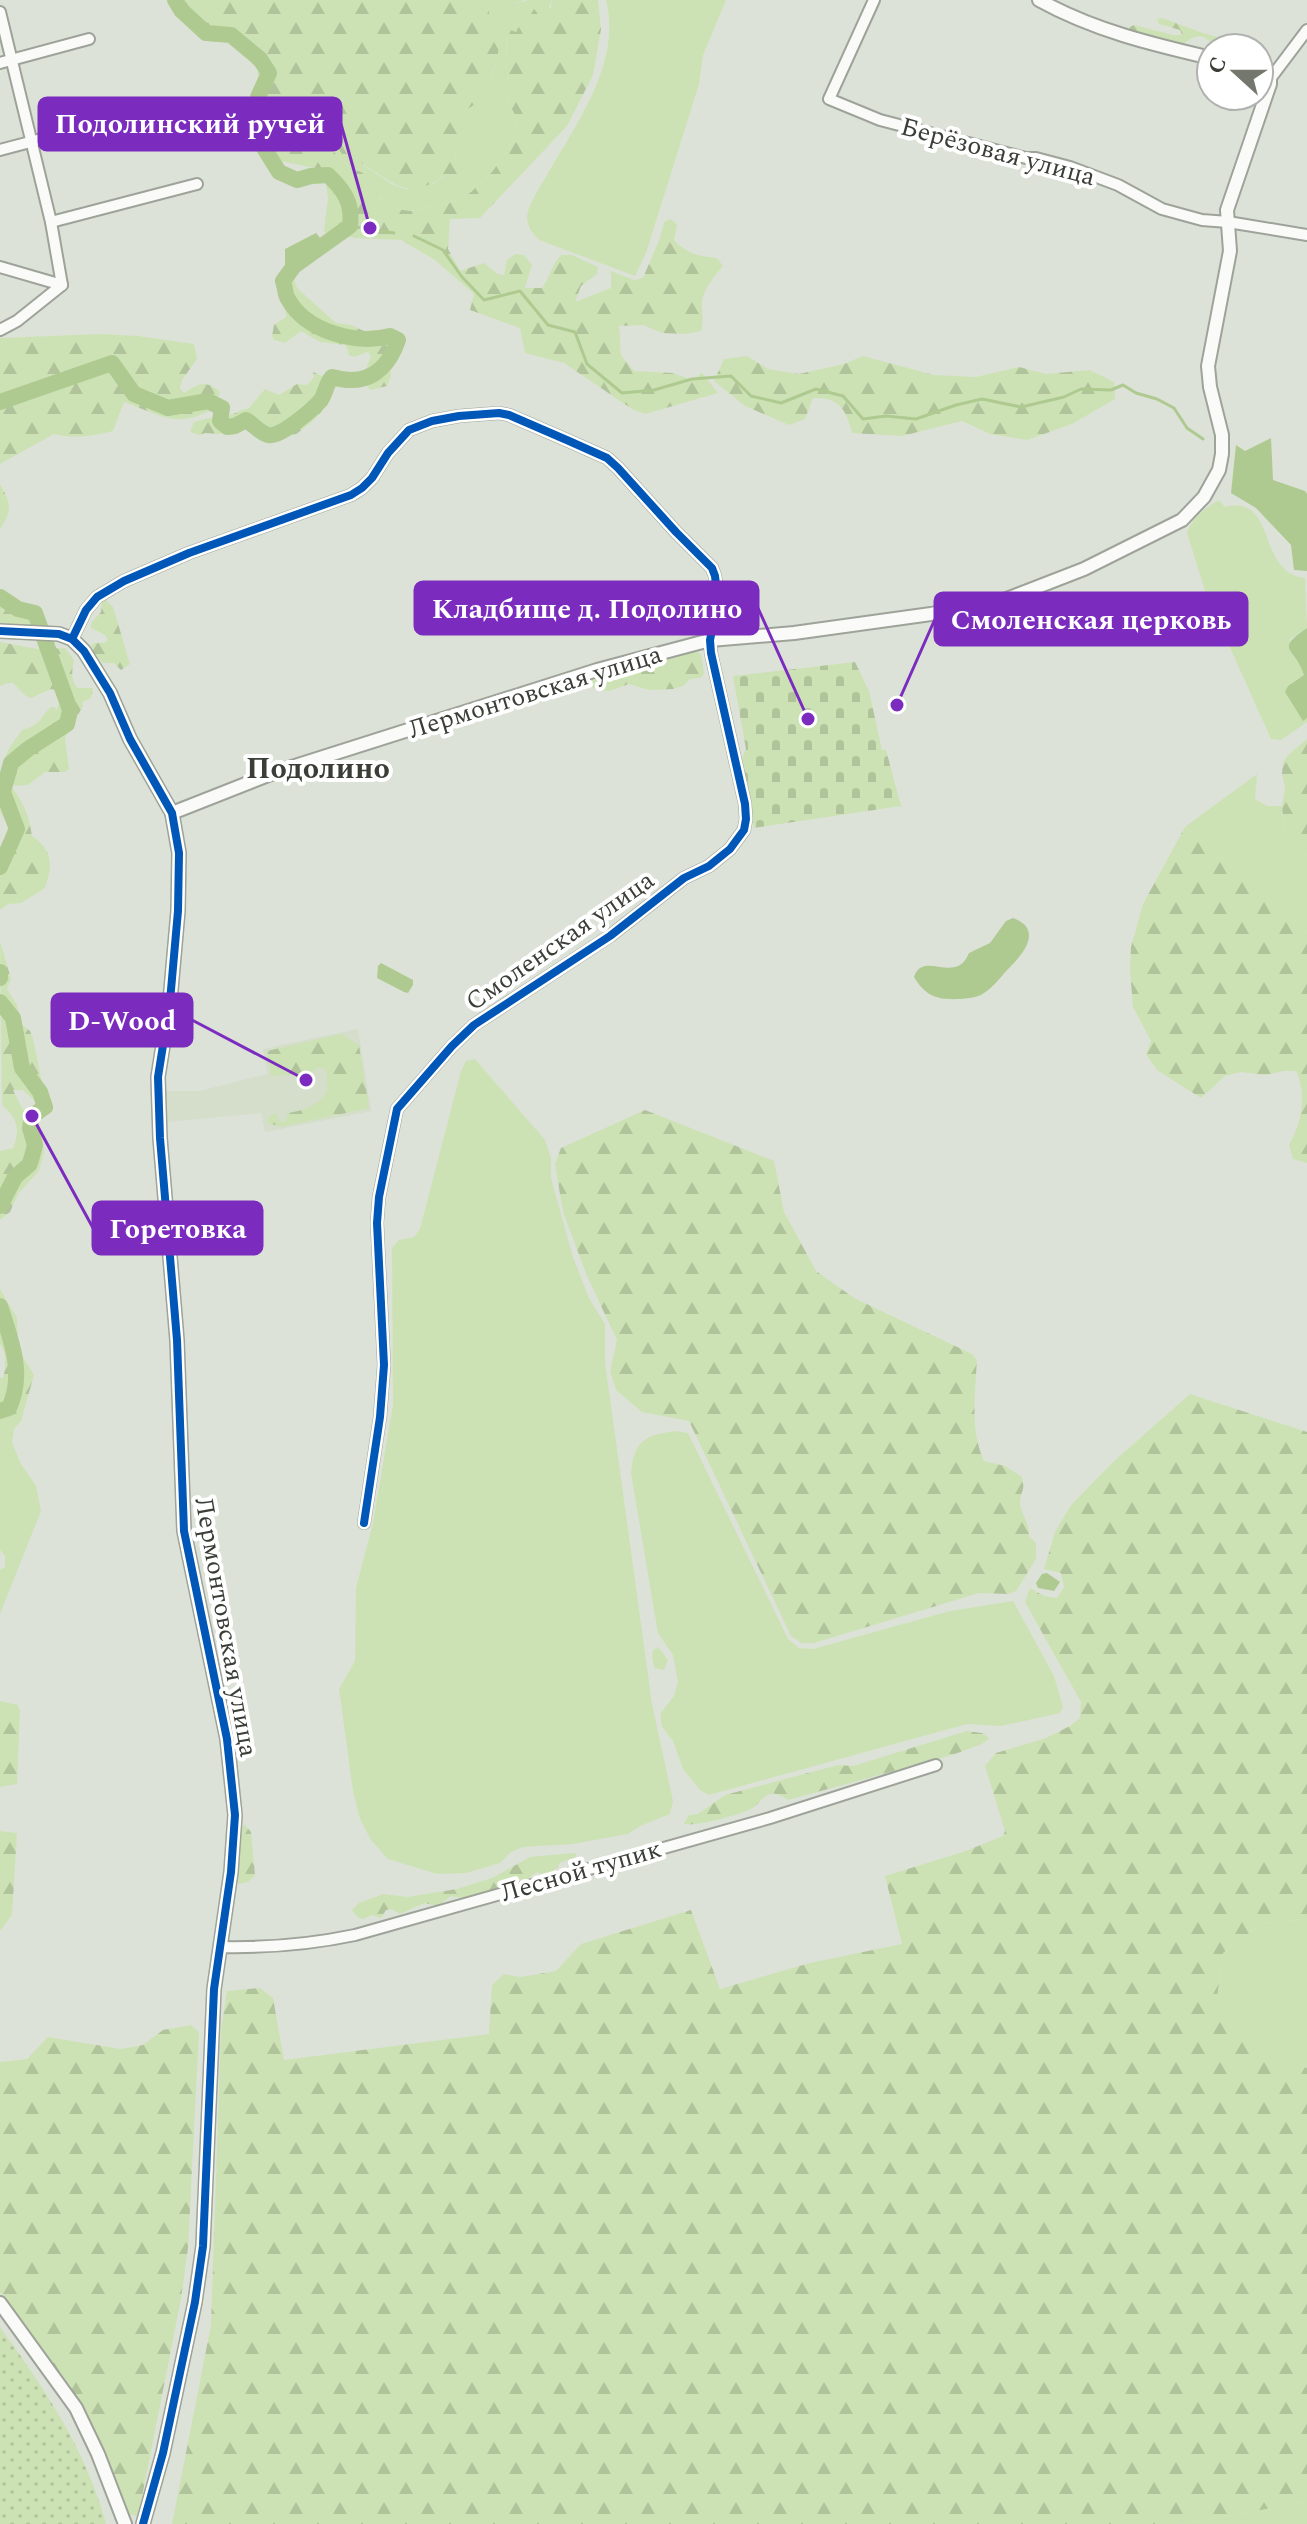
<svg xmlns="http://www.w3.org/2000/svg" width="1307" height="2524" font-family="Spectral,serif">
<defs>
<pattern id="forest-firs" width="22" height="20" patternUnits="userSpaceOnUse" patternTransform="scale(2)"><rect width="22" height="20" fill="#cde2b4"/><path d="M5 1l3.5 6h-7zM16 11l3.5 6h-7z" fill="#b1c39b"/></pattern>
<pattern id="cemetery-stones" width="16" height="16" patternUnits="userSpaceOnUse" patternTransform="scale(2)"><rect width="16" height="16" fill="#cde2b4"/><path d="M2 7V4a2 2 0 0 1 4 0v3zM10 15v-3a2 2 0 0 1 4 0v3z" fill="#b1c39b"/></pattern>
<pattern id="park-dots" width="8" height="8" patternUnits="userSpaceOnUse" patternTransform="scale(2)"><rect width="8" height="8" fill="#cde2b4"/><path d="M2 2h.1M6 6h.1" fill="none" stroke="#b1c39b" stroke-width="1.8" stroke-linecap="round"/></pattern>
</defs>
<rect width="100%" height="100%" fill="#dce2d7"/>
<path fill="#d4deca" d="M358,1029L371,1111L265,1132L261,1113L166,1122V1091H200L267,1074L263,1049Z"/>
<g fill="#cde2b4">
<path d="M489,0H524L514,4L521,22L516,32L507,38L506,62L510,88L508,101L516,117L514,140L492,172L470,193L449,203L410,211L397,209L382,199L363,173L348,166L326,144L289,152L272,150L267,124L268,112L275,106L281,115L318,112L341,77H358L350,93L338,104L362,164L393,185L406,189L434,183L445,176L476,163H460L455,157L457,142L461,135L456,116C491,98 495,73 500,36L489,16Z"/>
<path d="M528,0H552L549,7L558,25L550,31Z"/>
<path d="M606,0H726L703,55L699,84L646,253L635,276L539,240C533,234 528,228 527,219C527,205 541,186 548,173C577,123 622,62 606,0Z"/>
<path d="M1219,500L1225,507C1278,494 1256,573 1305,578L1307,628L1290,639V652L1299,662L1304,675L1293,682L1304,720L1307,718V722L1281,740L1271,739L1206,594L1187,533C1191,519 1206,507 1219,500Z"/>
<path d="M1257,774L1255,799L1267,806H1282L1285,835L1307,855V932L1185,827Z"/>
<path d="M475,1059L545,1140L551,1158V1178L573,1257L589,1298L605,1324V1362L652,1704L673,1801L670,1814L640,1826L628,1834L573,1844L523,1847L511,1852L500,1863L466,1873L437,1874L388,1859L371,1840L360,1819L353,1791L339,1689L355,1661L356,1588L373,1523L393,1405L392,1248L399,1240L414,1237L420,1229L461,1071L466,1061Z"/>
<path d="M14,1429L12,1443L21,1464L36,1486L41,1511L0,1614V1570L5,1567V1556L0,1550V1435Z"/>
<path d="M675,1431L688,1433L788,1639L799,1648L813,1649L950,1611L1013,1601L1054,1676L1063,1707L1060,1713L1001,1726L967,1724L709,1795L700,1790L683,1769L673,1741L662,1727L660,1714L674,1696L678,1682L673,1655L658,1633L631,1473C634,1441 645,1435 675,1431Z"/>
<path d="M1307,1919V2068L1282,2056L1217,1999L1223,1953L1263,1923Z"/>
<path d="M1307,2502V2524H1180Z"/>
</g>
<g fill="url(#forest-firs)">
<path d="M175,0H489V16L500,36L498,54L488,89L481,100L456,117L462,135L457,142L455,157L460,163H477L476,174L468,184L447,188L444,176C408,201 395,184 363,164C358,161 350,161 345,157C336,149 331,133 327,122C337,106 351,94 357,77H341L318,112L306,124H290L275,106L268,112L267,124L272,150L289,152L296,146L313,142L326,144L348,166L363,173L382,199L397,209L410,211L449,203L470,193L492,172L514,140L516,117L508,101L510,88L506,62L508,29L516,32L521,22L511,13L514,4L528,0L550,31L557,25L549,17L552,0H598L601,29L593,75L567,126L480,218L450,219L448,249L460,271L484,263L498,274L504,275L507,260L515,254L524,255L532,265L525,288H542C550,277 552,264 561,255H572L598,267L597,274L581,286L575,302L611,288V271L634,280L643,278L660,238L664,222L670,219L677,224L674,240C687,254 699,256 717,258L723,266C714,277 703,289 702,303C702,314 704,321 701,331L686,334L662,333L643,325L619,326L621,355L634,371L672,373L693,380L702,373L718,393L645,414L632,409L564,363L525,353L520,328L470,310L474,294L435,260L401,240L354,238L324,232L328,198L324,170L271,159C259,130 259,101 258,70C234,41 202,26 175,0Z"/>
<path d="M1162,18L1203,33L1258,48C1247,48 1234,50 1224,48C1205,45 1207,25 1182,45L1129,32L1130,27L1134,25L1173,35H1182L1180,30L1159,24L1157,19Z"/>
<path d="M292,274L297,288L336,323L351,325L364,331L403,334L400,354L390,366L391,376L387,386L371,390L362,380L371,356L368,352L354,357L349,355L346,345L320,342L301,331L285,343L274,340L272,336L274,325L286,317L284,280L287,275Z"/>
<path d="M100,334L138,336L194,344L197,359L182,380L180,388L184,393C200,384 204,379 220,392L214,408C177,430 161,415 124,402L113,431C93,436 75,439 54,434L0,464V338Z"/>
<path d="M747,356L768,369L799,374L844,364L863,356L934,375L976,377L1019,367L1046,374L1090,370L1114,382L1115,399L1072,424L1027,440L990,434L962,421L902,436L852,433C846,409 839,397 813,398L805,419L789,425L745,406L714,381L724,359Z"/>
<path d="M313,372L322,376C324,381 326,384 327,389C334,407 308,425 295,435H285L271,441L254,429L234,428L220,434L205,433L200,435L190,432L194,422C205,418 211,418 222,417C232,416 239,410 249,408L265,389L279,395L297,384L307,385L314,377Z"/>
<path d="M0,484C11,504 13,509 0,529Z"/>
<path d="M0,592L16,598L31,621L29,630L0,626Z"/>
<path d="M106,600L113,607L130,664L121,670L114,663H103L92,652L91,647L94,643H104L108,640L105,635L91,628V623L101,612L102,602Z"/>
<path d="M0,642L38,649L65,648L74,660C72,670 70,681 78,688H93L91,698L82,702L83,706L65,738L69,769L65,772H45L28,785L15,786C0,755 4,756 22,730C42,725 38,719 51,707H55L56,711L61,699L56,690L51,689L31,698L26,696L12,682L0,686Z"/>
<path d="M693,650L701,654L704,674L700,678L690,679L683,686L673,689L649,690L629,684L609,691L598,690L590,686L587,682L589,677C624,669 658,659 693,650Z"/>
<path d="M1307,739V855L1285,835L1282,806L1285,788L1282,774L1283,763L1288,755Z"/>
<path d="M3,789H13C25,805 29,816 32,836C53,851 53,864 45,888L21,903L8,904L0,910V855L8,827L0,811V795Z"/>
<path d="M1185,827L1307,932V1163L1293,1159L1289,1145C1302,1123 1307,1094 1296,1071H1284L1265,1075L1241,1072L1225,1076L1201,1098L1157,1070L1146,1054L1151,1041L1133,1007L1130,970L1131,947L1143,904Z"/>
<path d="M0,941L11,979L7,989L17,1005L21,1024L30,1031L33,1039L45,1097L38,1104L23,1090H13L22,1108L36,1123L42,1132L44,1152L39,1171L18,1194L10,1212L0,1220V1151L13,1148C21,1129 17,1118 2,1105Z"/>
<path d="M341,1034L359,1045L369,1108L281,1127L266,1122L272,1114L277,1115L280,1122H285L289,1113C301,1111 325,1103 327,1090C328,1083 326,1077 327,1070L319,1067L311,1073L271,1076L267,1051Z"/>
<path d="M645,1110L774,1161L784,1212L816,1271L854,1298L972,1354L977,1360C975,1393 970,1431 984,1461L1005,1466L1022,1477C1026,1490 1020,1492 1020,1503C1021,1515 1030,1523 1029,1536L1036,1543V1559L1016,1591L1008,1594L979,1593L814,1643H802L791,1636L689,1421L642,1412L616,1390L610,1372L617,1340L587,1276L563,1212L555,1164L561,1148Z"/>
<path d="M0,1289L17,1318L18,1349L34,1375L21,1421L14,1429L0,1435V1378H3C6,1368 7,1353 0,1344Z"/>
<path d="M1190,1394L1307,1432V1919L1263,1923L1223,1953L1217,1998L1282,2056L1307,2068V2502L1180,2524H172L211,2325L221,2030L227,1991L260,1988L273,1998L284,2060L489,2034L492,1985L504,1974L521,1977L556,1971L581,1944L691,1910L720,1989L810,1963L902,1944L885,1876L963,1852L1003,1836L1005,1831L985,1766L996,1753L1046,1738L1070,1726L1080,1718L1081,1702L1025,1602L1030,1588L1044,1596L1057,1598L1064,1587L1061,1573L1044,1569L1055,1532L1071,1505L1113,1462Z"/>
<path d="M659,1648L668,1660L664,1670L655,1668C652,1661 651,1656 654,1649Z"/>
<path d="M0,1701L18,1705L20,1711L17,1784L0,1787Z"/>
<path d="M967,1731L982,1733L989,1738L982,1744L952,1755L788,1800C783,1797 776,1792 770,1794C763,1796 757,1806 751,1809C738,1815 696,1827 684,1824L689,1815L698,1814L725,1795L838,1765L853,1766Z"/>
<path d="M245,1825L251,1832L255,1875L248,1882L238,1884L235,1880L240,1826Z"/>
<path d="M0,1831L17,1833L12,1915L0,1931Z"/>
<path d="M573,1853L577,1854L574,1858L559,1863L557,1868L546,1876L537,1872L522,1883H506L493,1891L468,1899L451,1896L438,1906L424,1903L400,1914L391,1909L386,1910L381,1918L372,1915L363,1919L358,1918L352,1910L359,1903L383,1894L407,1897L457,1889L492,1878L530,1857Z"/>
<path d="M191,2025L199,2032L188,2248L181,2299L138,2517L127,2513L103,2452L61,2375L0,2292V2062L27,2059L48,2037L121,2049L143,2045L163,2030Z"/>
</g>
<path fill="url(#cemetery-stones)" d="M855,662L869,691L882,750H886L901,806L754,828L741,760L746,749L733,676Z"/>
<path fill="url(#park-dots)" d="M0,2327C46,2391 85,2448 106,2524H0Z"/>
<g fill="#afca90">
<path d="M316,233L321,239L320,252L294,272L285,267V249Z"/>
<path d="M1271,438L1273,480L1305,491L1307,494V571L1294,570L1291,545L1256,508L1231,493L1236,445L1245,451Z"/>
<path d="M1307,628V718L1303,721L1285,692L1288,686L1304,675C1296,647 1273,651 1307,628Z"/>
<path d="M1013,918C1021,921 1029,926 1029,935C1029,947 1018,959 1010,967C1002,975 994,987 984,993C977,998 969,998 960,999C938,1000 926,997 914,977C923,949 956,986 969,953L990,943L1006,921Z"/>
<path d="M381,963L413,980V985L408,993L404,992L377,978L378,966Z"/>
<path d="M1047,1573L1060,1582L1054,1591L1038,1588L1036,1583L1042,1574Z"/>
</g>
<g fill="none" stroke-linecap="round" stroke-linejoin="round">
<g stroke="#afca90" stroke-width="3">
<path d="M350,226L394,233"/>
<path d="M414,236L443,250L462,277L484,300L520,291L548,325L575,332L587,364L622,393L654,390L692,379L731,376L751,396L781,403L816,389L843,396L863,419L886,416L916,419L956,405L982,399L1021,407L1064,397L1081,389L1111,390L1123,385L1136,393L1157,399L1174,408L1187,428L1203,439"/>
</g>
<g stroke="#afca90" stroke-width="16">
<path d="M0,402L112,363L134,394L168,408L208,401L222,408L220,421L227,427L235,426L246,420C253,424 260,433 268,435C279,439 313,409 321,400C326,392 326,384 332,377C365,387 387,372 398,340L390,336C357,345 306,332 288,299C285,295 285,286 283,281L294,266L350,226C353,203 344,190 328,175L311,176L297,180L279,172L259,140L258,97L269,73L260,59L231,35L206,33L181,10L175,0"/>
<path d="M0,597L18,609L35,613L70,710L67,724L28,749L11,763L3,792L17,829L0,867"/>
<path d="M0,972V978"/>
<path d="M0,1002L13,1018L22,1068L40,1092L45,1107L32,1116L30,1128L35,1145L31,1160L29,1165L15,1177L0,1206"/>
<path d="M0,1306C11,1340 25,1374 9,1408L0,1411"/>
</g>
<g stroke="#9ea39a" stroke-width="14">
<g id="minor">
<path d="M874,0L829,99L880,120L1026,158H1036L1070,167L1118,185L1162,209L1202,220L1228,222L1307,235"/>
<path d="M0,12L51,222L62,285L17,321L0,330"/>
<path d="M0,63L89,39"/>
<path d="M1270,79L1307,30"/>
<path d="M0,150L167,106"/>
<path d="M51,222L197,184"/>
<path d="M0,267L62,285"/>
<path d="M72,639L86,610L97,597L124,581L189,553L351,495L362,488L372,478L388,453L409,430L432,421L459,416L499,413L509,415L569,441L607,458L618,468L676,532L712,568L715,576L718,602L710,640L711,653L745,804L746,819L744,830L730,849L709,866L684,878L610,936L474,1025L452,1046L397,1109L379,1197L377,1223L384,1365L380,1417L364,1523"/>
<path d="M220,1947C264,1948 312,1944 355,1935L770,1818L936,1765"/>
</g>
</g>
<g stroke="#9ea39a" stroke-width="16">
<g id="tertiary">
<path d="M1039,0C1093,30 1151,44 1211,58"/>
<path d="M0,631L59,634L72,639L84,651L110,693L130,739L172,813L179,853L178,911L170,1001L158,1077L160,1138L177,1340L184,1531L227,1739L235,1815L231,1872L214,1989L203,2246L195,2302L163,2453L143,2524"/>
<path d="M172,813L276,772L597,670L710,640L794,633L931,614L1004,600L1084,569L1182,520L1204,497L1219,470L1222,454V435L1210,387L1208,366L1230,251L1227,210L1270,84V79L1259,71"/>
<path d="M0,2303L76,2408L98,2454L125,2524"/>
</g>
</g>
<use href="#minor" stroke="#fafbf9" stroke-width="10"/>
<use href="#tertiary" stroke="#fafbf9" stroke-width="12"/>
<g stroke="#fff" stroke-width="13">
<g id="cycleway">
<path d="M0,631L59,634L72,639L84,651L110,693L130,739L172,813L179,853L178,911L170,1001L158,1077L160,1138L177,1340L184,1531L227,1739L235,1815L231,1872L214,1989L203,2246L195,2302L163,2453L143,2524"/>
<path d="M72,639L86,610L97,597L124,581L189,553L351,495L362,488L372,478L388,453L409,430L432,421L459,416L499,413L509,415L569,441L607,458L618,468L676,532L712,568L715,576L718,602L710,640L711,653L745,804L746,819L744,830L730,849L709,866L684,878L610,936L474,1025L452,1046L397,1109L379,1197L377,1223L384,1365L380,1417L364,1523"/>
</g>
</g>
<use href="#cycleway" stroke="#0057b8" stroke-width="8"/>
</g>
<g text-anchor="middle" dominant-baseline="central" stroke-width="8" stroke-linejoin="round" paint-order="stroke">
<g font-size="26" fill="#3a3e36" stroke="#fff">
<text transform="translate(998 152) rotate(15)">Берёзовая улица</text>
<text transform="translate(535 692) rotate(-17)">Лермонтовская улица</text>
<text transform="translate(560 941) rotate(-35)">Смоленская улица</text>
<text transform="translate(226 1627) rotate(80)">Лермонтовская улица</text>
<text transform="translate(581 1871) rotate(-16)">Лесной тупик</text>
</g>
<g font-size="30" font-weight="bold" fill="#3a3e36" stroke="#fff">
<text x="318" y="769">Подолино</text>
</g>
</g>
<path fill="none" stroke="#7b2cbf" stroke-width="3" d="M370 228L341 124M808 719L758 608M897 705L935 619M306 1080L192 1020M32 1116L93 1228"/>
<g fill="#7b2cbf" stroke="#fff" stroke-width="3">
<circle cx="370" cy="228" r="8"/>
<circle cx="808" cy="719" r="8"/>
<circle cx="897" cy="705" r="8"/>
<circle cx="306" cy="1080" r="8"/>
<circle cx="32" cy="1116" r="8"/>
</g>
<g fill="#7b2cbf" stroke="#7b2cbf" stroke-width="3">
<rect x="39" y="98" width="302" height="52" rx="8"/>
<rect x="415" y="582" width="343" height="52" rx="8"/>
<rect x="935" y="593" width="312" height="52" rx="8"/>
<rect x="52" y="994" width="140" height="52" rx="8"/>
<rect x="93" y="1202" width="169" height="52" rx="8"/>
</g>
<g font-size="28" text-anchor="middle" font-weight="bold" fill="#fff">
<text x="190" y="133">Подолинский ручей</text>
<text x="587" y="618">Кладбище д. Подолино</text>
<text x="1091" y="629">Смоленская церковь</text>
<text x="122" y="1030">D-Wood</text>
<text x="178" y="1238">Горетовка</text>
</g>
<g transform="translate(1235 72) rotate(291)"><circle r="38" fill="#ffffff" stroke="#b0b2af" stroke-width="2"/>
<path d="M0-6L14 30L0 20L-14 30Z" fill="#73776e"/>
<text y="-12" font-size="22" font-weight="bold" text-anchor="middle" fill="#3a3e36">С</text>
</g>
</svg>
